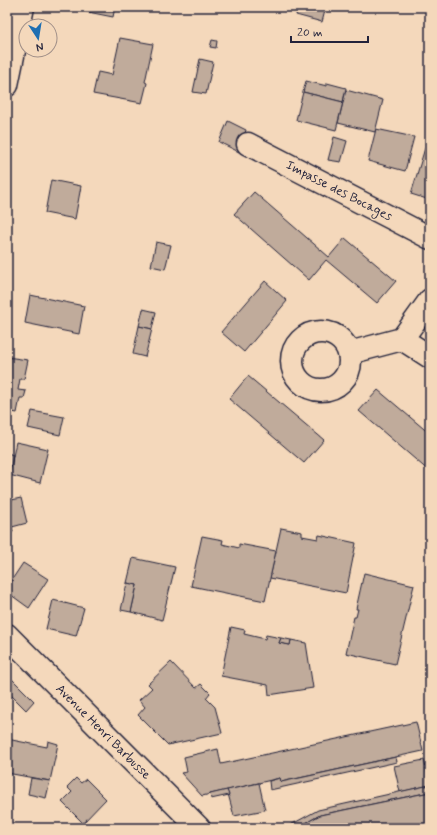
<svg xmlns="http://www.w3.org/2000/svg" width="437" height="835" font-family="Mynerve,sans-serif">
<rect width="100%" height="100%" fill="#f4d8bb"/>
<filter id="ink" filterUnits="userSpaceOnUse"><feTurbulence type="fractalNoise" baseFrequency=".025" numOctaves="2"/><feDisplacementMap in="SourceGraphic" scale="8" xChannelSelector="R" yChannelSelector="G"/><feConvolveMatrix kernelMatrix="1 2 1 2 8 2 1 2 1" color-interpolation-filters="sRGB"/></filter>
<g filter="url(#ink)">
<g fill="#c0ab9b" stroke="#22223b">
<path d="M84,7H115L113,17L83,11Z"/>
<path d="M298,7H326L322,22L296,15Z"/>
<path d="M120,38L153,44L145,82L147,83L142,103L93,94L98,72L112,75Z"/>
<path d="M212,40L217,41L216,48L210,47Z"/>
<path d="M200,59L213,62L206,94L193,92Z"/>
<path d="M306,81L327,86V83L346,88L343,102L303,92Z"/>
<path d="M346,90L383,100L375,132L338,123Z"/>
<path d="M303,92L343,102L336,130L296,120Z"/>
<path d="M228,121L246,130L239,152L219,142Z"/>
<path d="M376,129L414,137L405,171L368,161Z"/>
<path d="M334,137L347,141L341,162L328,160Z"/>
<path d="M425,148L430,150V200L411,194Z"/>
<path d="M51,180L81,186L75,219L45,213Z"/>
<path d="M254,192L329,257L345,238L396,281L377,303L326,260L309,280L234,214Z"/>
<path d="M156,242L171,245L165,269L151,266Z"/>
<path d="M265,281L287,301L244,352L221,332Z"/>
<path d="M30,295L84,306L79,334L25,323Z"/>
<path d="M143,309L156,312L152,329L139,326Z"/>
<path d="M139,326L152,329L145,357L133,354Z"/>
<path d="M7,357L28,360L24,379H20L18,390L26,391L24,398H20L17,413L7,411Z"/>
<path d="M248,376L324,440L304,463L229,399Z"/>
<path d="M378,390L430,434V472L359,411Z"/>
<path d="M32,411L64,417L60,435L28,428Z"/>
<path d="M16,442L48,449L40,483L9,475Z"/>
<path d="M8,453L13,455L11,466L7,465Z"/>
<path d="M21,498L27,523L12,527L13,532L7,533V501Z"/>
<path d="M281,528L302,532V536L318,539L319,535L356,543L346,593L270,578Z"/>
<path d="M202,536L223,540L222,544L239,548V544L276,551L265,601L191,586Z"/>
<path d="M133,558L175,567L162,620L131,612L137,585L127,583Z"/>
<path d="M23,563L48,579L29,608L7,592V587Z"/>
<path d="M364,573L414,585L395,664L346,653L354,617H356L358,609H356Z"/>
<path d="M127,583L137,585L131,612L121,610Z"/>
<path d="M53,600L84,608L76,636L46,629Z"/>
<path d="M231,627L245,630L244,634L265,639L266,635L281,638L279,643L290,645L291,640L306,643L313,688L269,695L268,685L221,676Z"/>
<path d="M281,638L291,640L290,645L279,643Z"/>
<path d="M171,662L196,688L201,684L210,693L206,698L215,707L222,733L168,745L138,715L145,707L139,700L152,688L148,684Z"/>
<path d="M7,674L34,701L26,710L7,691Z"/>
<path d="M416,722L423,751L281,782L280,778L202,796L181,773L187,772L184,757L218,749L221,764Z"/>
<path d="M7,739L47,747L48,741L58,744L50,781L7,773Z"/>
<path d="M396,757L397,762L270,790L269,781L280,778L281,782Z"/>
<path d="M424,760L430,785L400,792L394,766Z"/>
<path d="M31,778L50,781L46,798L28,794Z"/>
<path d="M76,778L81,783L86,779L106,799L83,823L62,802L72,792L67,787Z"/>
<path d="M259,783L265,810L234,816L227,790Z"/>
<path d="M430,785V792L320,815L297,828H285L318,810Z"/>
<path d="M227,790L229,795L211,799L210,794Z"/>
<path d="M430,792V824L413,828H297L320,815Z"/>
</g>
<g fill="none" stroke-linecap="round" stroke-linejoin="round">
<g stroke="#22223b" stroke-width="25">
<g id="minor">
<path d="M7,85L23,7"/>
<path d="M248,144L430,238"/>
<path d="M430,300L402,339L430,357"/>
<circle cx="321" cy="361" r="29"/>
<path d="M349,353L402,339"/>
</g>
</g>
<g stroke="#22223b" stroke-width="25">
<path id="secondary" d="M7,635L199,828"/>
</g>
<use href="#minor" stroke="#f4d8bb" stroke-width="22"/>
<use href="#secondary" stroke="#f4d8bb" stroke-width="22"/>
</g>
</g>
<g text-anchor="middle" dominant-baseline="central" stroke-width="3" stroke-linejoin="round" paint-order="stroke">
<g font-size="13" fill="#22223b" stroke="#f4d8bb">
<text transform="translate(339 191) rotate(27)">Impasse des Bocages</text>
<text transform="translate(103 732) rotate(45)">Avenue Henri Barbusse</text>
</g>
</g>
<rect width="437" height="835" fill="none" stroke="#f4d8bb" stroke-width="24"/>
<rect x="12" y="12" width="413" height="811" fill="none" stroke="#22223b" stroke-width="1.5" filter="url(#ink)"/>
<g transform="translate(38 38) rotate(168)"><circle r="19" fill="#f4d8bb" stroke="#a08f88"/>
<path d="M0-3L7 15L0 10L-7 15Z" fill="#1f6fb2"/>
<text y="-6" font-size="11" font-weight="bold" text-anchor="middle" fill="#22223b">N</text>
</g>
<path d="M291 36v6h77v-6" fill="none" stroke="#22223b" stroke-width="2"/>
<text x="297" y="36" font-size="12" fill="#22223b" stroke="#f4d8bb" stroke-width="3" paint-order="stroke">20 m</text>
</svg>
